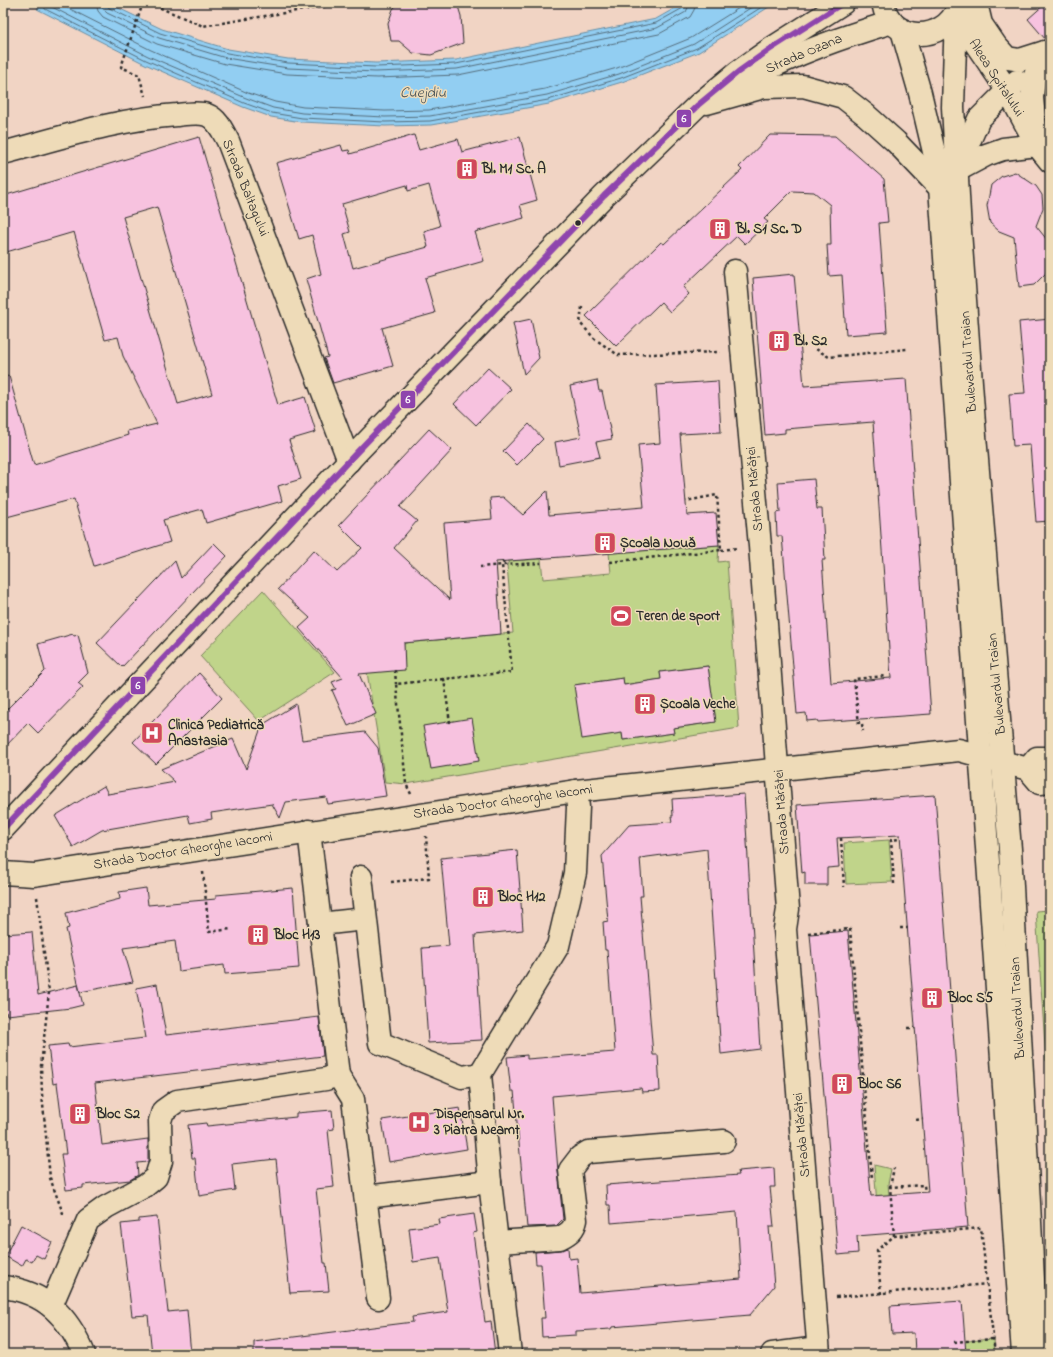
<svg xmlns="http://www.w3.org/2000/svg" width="1053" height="1357" font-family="'Indie Flower',sans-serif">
<rect width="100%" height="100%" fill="#f1d4c4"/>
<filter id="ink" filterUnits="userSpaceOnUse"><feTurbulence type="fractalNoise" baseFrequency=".025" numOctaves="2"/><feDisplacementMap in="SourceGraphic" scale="8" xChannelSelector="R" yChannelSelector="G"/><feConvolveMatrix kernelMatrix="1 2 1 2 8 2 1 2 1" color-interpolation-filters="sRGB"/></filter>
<g filter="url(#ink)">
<g fill="#c0d48a" stroke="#76805a" fill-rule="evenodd">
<path d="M719,545L718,562L727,561L739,728L406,784L385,782L366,666L401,670L404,643L513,633L507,565L509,561L541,559L543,579L611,573L609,553ZM708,666L716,722L673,728V733L623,740L622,733L574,685L623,678L624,685L661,679L660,672Z"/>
<path d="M263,590L335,672L259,721L200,656Z"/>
<path d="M889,840L892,882L846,884L844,843Z"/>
<path d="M1049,910L1050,1060L1046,1061L1036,911Z"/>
<path d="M874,1165L891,1169L888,1184L892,1231L879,1232Z"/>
<path d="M994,1339L995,1354L954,1353V1342Z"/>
</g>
<path fill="#92cef2" stroke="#698da2" d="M41,3H108L162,29L228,49L288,59L376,63L456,60L656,19L684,3H775L699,52L622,82L549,104L431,125L385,126L301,122L271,117L243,107L145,64L37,9Z"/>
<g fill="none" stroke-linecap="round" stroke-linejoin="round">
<g stroke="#546c7b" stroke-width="1">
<path d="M44,3L45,9L146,60L244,103L272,113L302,118L385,122L430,121L548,100L621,78L697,48L768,3"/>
<path d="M49,3L50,6L148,56L246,98L273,108L302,113L385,117L430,116L547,95L619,74L694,44L758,3"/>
<path d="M58,3L151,50L248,93L275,102L303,107L385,111L429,110L545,89L617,68L691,38L747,3"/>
<path d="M96,3L98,11L103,17L157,44L225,64L287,74L377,78L458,75L659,34L690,17L694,10L696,3"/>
<path d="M102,3L103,9L107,13L159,38L226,58L288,68L375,72L457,69L657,28L686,12L690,3"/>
<path d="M107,3L109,8L160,33L227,53L288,63L376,67L456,64L656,23L683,8L685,3"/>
</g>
</g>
<g fill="#f7c2df" stroke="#2b2b2b" fill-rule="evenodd">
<path d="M399,3H457L461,16L463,43L431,55L413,53L399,41H391L388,24L393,9Z"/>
<path d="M1046,3H1050V41L1046,40L1028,19Z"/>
<path d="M414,135L419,150L458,139L462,152L520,137L537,200L520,205L524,218L475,232L484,261L425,278L435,313L382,328L393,366L333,383L324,358L328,357L306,279L321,274L312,235L299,239L276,163L341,145L343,151L349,150L350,154ZM407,185L408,191L429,185L440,226L424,231L428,247L353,268L344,234L350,232L342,204Z"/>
<path d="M770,135L835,136L884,179L888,222L879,223L887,332L846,335L842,275L829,276L827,245H831L830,205L814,192L792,191L764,219L768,222L745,244L737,236L683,287L689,294L670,312L661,302L616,346L586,316L661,242L664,244L742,170L739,167Z"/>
<path d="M199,137L278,405L305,397L316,432L289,440L301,479L278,486L282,501L206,523L202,509L163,520L170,542L94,566L74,499L3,518V377L9,376L34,465L128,435L127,431L157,424L123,356L118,337L105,340L74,232L3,253V196ZM157,207L212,394L178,404L123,217Z"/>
<path d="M1015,172L1036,186L1042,195L1043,208L1036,226L1048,241L1050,250V261L1046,273L1034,285L1019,287L1014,237L999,231L990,223L987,206L991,185L1002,176Z"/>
<path d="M794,274L804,386L906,379L931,714L818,722L817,720L807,721L806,713L797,714L782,536H777L776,513L780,512L778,482L814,479L817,509H822L825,560H822L831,683L891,678L873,422L785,429V433L765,435L753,278Z"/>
<path d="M531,319L539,358L524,374L513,323Z"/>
<path d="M1050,319V521L1036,522L1030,445L1013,446L1009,394L1025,393L1019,322Z"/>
<path d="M488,368L511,389L476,425L454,404Z"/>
<path d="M597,380L599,391H602L612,439L596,442L600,457L559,465L555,442L581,437L570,386Z"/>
<path d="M718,381L721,432L680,434L687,515L716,513L719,545L496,562L501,634L404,643L405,670L359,674L376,714L348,726L332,690L336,689L332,682L343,678L299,628L310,618L278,589L314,550L337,572L362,548L339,525L429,429L452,450L400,507L417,521L394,548L450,600L444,523L492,519L490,498L503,497L523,515L547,491L549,515L644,507L638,445L660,443L656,385Z"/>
<path d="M529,424L543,439L517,465L503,451Z"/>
<path d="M214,543L227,556L122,667L97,643L175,561L181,578Z"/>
<path d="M73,634L74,636L78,635L88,673L78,683L83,687L38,733L28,723L3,749V713L45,671L38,644Z"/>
<path d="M708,666L716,722L673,728L674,733L623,740L622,733L582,739L574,685L623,678L624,685L661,679L660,672Z"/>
<path d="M199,673L222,698L156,764L133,742Z"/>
<path d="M296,704L302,740L365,732L378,748L386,796L328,804L326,797L286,802L280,818L272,804L211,813L212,819L190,823L188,815L102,830L73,847L55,816L104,786L108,794L175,782L161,769L233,739L246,769L262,725Z"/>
<path d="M472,718L479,761L431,769L423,726Z"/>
<path d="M744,794L760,1049L721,1054L707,849L640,858L643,896H640L653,1055H658L660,1091L642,1092L641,1088L552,1096L558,1171L563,1219L556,1226L527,1227L514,1091H511L507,1057L527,1055V1059L615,1052L607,950H605L603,922L608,921L602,856L629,825L672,822L671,816H673L672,799Z"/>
<path d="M935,795L968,1227L857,1236L858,1253L838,1255L810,934L848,931L871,1196L928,1192L900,835L837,838L839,867L827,868V885H805V872L802,873L797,805Z"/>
<path d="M517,850L523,930L475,935L482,1040L428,1043L422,948L449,946L441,858Z"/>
<path d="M146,888L148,905L216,899V895L293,888L299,968L225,974L224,965L179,971L175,941L123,948L133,982L80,992L66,929L69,928L66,913L120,899L119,892Z"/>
<path d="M32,932L38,995L78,985L83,1005L71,1008L7,1015L6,1012L3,1013V934Z"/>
<path d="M157,984L166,1035L319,1017L323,1056L95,1083L102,1145L148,1139V1162L137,1163L138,1175L130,1180L83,1185V1188L66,1190L61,1154H66L57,1083L53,1084L48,1046L68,1044L69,1047L145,1038L136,988Z"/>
<path d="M460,1108L467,1149L389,1162L382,1120Z"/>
<path d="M332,1110L334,1129L328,1130L334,1187L316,1189L324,1263H326L329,1291L290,1293L276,1159L232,1164L235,1190L199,1196L195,1158H192L188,1125L206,1123L207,1126L296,1117V1113Z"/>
<path d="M774,1168L775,1187H770L774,1227H769L774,1286L750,1315L612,1327L611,1329L576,1331V1335L542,1337L541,1318H545L541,1264H536L535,1252L561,1250L568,1248L569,1259L577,1258L580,1293L741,1279L737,1212L611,1223L610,1205H607L606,1185L739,1175L738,1171Z"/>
<path d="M474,1214L477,1232L473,1233L485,1322L491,1321L495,1354H254V1342L413,1322L412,1317L448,1312L440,1258L413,1262L409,1228L440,1224L439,1219Z"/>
<path d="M157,1217L168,1312L187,1310L191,1354H152L148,1315L132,1316L121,1224L139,1222V1219Z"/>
<path d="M21,1225L52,1242L44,1259L36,1255L32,1262L26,1259L22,1266L5,1256Z"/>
<path d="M962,1301L966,1354H915L914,1333L892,1334L890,1306Z"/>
</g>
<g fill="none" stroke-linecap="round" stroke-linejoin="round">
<g stroke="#2b2b2b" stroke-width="25">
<g id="minor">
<path d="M976,3L981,24L996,46L1007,58L1020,60L1045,52"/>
<path d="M956,15L1008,91L1037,145L1050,161"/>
<path d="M750,78C796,53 843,37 892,22"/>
<path d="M707,103L764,87L803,86L843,97L866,115L896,142L940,188"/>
<path d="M3,153C60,138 117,119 177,115C186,114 199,112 207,115C218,119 223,132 228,141L349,461"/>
<path d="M956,171L986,155L1003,149L1037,145L1032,98L1034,78L1045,52"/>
<path d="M956,171L979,119L1017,81"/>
<path d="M735,271L760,546L788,909L785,929L819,1354"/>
<path d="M1028,769L1040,783L1050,782"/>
<path d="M1028,769L1037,758H1050"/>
<path d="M3,829L358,451L604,196L698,105L738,72L769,50L843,3"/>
<path d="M309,831L338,1075L353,1099L378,1298"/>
<path d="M3,873L34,875L576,791L959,750L1028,769"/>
<path d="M361,877L380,1043L462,1077L480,1074"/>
<path d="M320,924L365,919"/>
<path d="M490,1182L510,1354"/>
<path d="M366,1197L490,1182L480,1074L558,946L575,873L578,807L576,791"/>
<path d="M497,1242L560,1238C569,1233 574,1230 576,1220L570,1170L580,1157L588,1152L724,1141"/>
<path d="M3,1287C45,1292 68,1316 84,1354"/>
<path d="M51,1306L88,1220L106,1207L145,1186L156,1177L161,1161L160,1121L163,1111L177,1101L326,1079L338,1075"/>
<path d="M772,1354L818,1348"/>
</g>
</g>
<g stroke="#2b2b2b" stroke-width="25">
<g id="major">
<path d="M883,3C890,43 943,44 958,8"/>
<path d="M956,15L953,107L960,231L974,424L1010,849L1034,1297L1040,1354"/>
<path d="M902,30L920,93L939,173L1023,1354"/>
</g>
</g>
<g stroke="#2b2b2b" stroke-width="2.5" stroke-dasharray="3 3" stroke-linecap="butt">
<path d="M143,3L121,67L139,75L145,96"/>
<path d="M149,3L203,26L346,3"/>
<path d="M582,307L580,323L595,339L618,355L720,352"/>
<path d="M816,349L829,357L907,349"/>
<path d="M721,550L738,548"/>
<path d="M504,561L502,565L541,563"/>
<path d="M610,562L721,550L717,495L686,501"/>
<path d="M395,670L396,684"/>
<path d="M450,723L444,679L512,672L502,565L480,567"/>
<path d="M859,724L854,679L885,676"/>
<path d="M862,724L863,731"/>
<path d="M411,794L406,784L396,684L444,679"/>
<path d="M841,838L844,887"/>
<path d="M203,872L209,932L231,929"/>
<path d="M391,882L429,878L426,836"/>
<path d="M894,884L891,840L901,839"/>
<path d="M37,897L49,992L41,1066L42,1094L50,1178L64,1216"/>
<path d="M900,928H908"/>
<path d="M808,933L850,929L872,1178"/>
<path d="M908,1028H915"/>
<path d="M916,1120L923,1119"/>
<path d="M890,1187L894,1168"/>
<path d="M894,1236L890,1187L924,1185L925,1192"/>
<path d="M881,1294L877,1250L894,1236L981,1228L995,1354"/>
<path d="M836,1297L987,1284"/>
<path d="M954,1342L994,1339"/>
</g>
<use href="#minor" stroke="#eedbb8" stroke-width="22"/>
<use href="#major" stroke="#eedbb8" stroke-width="22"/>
<g stroke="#eedbb8" stroke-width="9">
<path id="bus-1" d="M3,829L358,451L604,196L698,105L738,72L769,50L843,3"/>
</g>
<use href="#bus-1" stroke="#8e44ad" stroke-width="6"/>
</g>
</g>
<defs>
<g id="building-square" transform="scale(1.15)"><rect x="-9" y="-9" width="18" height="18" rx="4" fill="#d1495b" stroke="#eedbb8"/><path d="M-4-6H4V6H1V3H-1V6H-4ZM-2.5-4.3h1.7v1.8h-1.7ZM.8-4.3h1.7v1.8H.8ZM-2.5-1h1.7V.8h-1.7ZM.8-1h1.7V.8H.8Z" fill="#fff"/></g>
<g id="stadium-square" transform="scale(1.15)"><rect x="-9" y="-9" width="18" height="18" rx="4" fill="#d1495b" stroke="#eedbb8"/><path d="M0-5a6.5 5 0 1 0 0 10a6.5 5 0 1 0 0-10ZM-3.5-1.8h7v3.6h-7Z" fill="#fff"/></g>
<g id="hospital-square" transform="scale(1.15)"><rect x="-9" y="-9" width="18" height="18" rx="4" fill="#d1495b" stroke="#eedbb8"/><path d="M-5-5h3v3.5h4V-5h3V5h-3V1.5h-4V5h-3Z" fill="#fff"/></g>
</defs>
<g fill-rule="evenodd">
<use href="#building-square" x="467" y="169"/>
<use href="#building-square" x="720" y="229"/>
<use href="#building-square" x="779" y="341"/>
<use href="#building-square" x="605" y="543"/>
<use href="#stadium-square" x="621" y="616"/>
<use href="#building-square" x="645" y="704"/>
<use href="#hospital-square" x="152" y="733"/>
<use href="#building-square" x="483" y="897"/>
<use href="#building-square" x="258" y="935"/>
<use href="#building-square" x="932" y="998"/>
<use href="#building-square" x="842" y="1084"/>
<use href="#building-square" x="80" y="1114"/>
<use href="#hospital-square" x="419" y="1122"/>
</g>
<circle fill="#2b2b2b" stroke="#eedbb8" stroke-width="1.5" cx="578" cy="223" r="3.5"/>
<g text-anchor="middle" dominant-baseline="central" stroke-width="3" stroke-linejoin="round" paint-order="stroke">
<g font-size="14" fill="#2b2b2b" stroke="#eedbb8">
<text transform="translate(804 54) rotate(-23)">Strada Ozana</text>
<text transform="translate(996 78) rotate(57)">Aleea Spitalului</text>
<text transform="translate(245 188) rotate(68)">Strada Baltagului</text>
<text transform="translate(969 362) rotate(-94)">Bulevardul Traian</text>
<text transform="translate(755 489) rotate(-95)">Strada Mărăței</text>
<text transform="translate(997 684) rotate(-95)">Bulevardul Traian</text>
<text transform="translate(503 802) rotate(-8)">Strada Doctor Gheorghe Iacomi</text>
<text transform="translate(782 812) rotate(-94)">Strada Mărăței</text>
<text transform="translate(183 851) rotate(-9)">Strada Doctor Gheorghe Iacomi</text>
<text transform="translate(1018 1008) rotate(-93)">Bulevardul Traian</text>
<text transform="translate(802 1135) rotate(-95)">Strada Mărăței</text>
</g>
<g font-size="14" font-weight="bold" fill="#2b2b2b" stroke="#eedbb8" text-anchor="start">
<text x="482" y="169">Bl. M1 Sc. A</text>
<text x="736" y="229">Bl. S1 Sc. D</text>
<text x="794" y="341">Bl. S2</text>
<text x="620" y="543">Școala Nouă</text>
<text x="636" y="616">Teren de sport</text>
<text x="660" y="704">Școala Veche</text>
<text x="168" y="725">Clinica Pediatrică<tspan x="168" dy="16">Anastasia</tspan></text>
<text x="498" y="897">Bloc H12</text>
<text x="274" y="935">Bloc H13</text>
<text x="948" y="998">Bloc S5</text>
<text x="858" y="1084">Bloc S6</text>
<text x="96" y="1114">Bloc S2</text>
<text x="434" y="1114">Dispensarul Nr.<tspan x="434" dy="16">3 Piatra Neamț</tspan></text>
</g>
<g font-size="15" font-style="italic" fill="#404c53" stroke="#eedbb8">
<text x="423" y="93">Cuejdiu</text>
</g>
</g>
<g stroke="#eedbb8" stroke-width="1.5">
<rect x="676" y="109" width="16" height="19" rx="4" fill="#8e44ad"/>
<rect x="400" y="390" width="16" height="19" rx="4" fill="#8e44ad"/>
<rect x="130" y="676" width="16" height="19" rx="4" fill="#8e44ad"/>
</g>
<g font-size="11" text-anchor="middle" font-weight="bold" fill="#fff">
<text x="684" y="122">6</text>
<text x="408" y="403">6</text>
<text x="138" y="689">6</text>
</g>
<rect width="1053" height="1357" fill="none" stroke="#eedbb8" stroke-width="16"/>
<rect x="8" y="8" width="1037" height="1341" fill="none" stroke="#2b2b2b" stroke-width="1.5" filter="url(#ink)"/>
</svg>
